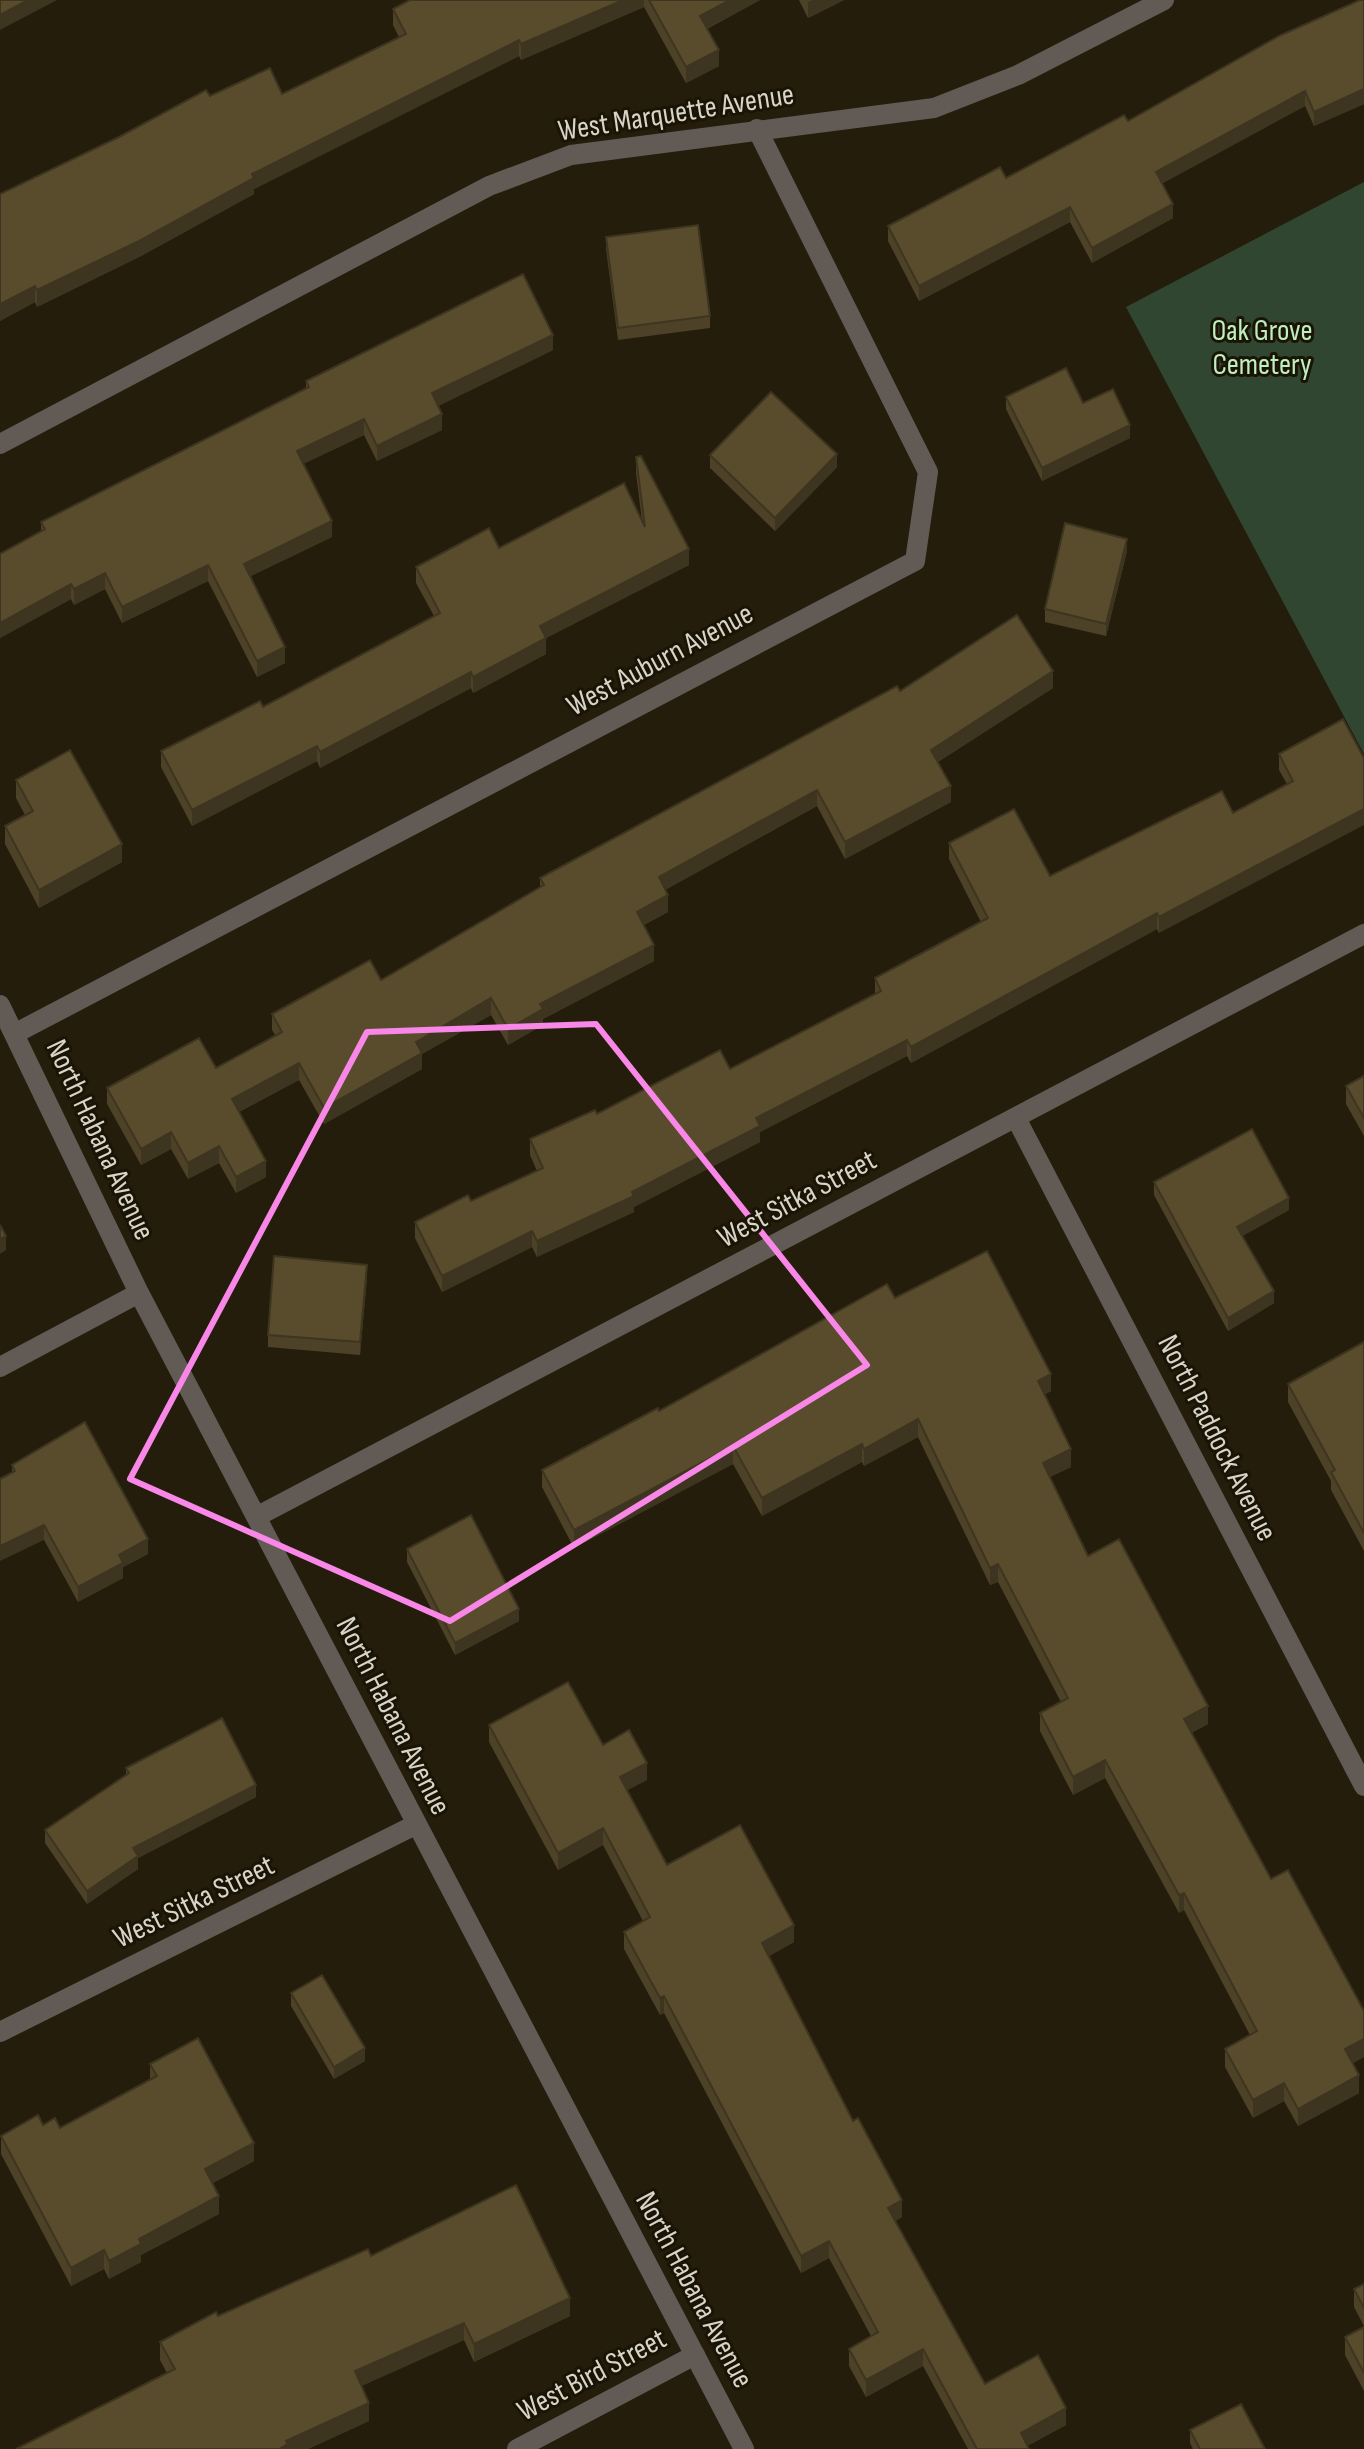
<svg xmlns="http://www.w3.org/2000/svg" width="1364" height="2449" font-family="'Sofia Sans Condensed',sans-serif">
<rect width="100%" height="100%" fill="#241d0c"/>
<path fill="#314631" d="M1364,182V754L1126,307Z"/>
<g fill="none" stroke-linecap="round" stroke-linejoin="round">
<g stroke="#625a55" stroke-width="20">
<path d="M0,444L489,186L571,155L934,108L1018,75L1164,0"/>
<path d="M0,1005L139,1293L744,2449"/>
<path d="M16,1033L915,561L928,472L757,129"/>
<path d="M1016,1118L1364,1786"/>
<path d="M0,1367L139,1293"/>
<path d="M258,1516L1364,934"/>
<path d="M0,2032L415,1825"/>
<path d="M517,2449L695,2355"/>
</g>
</g>
<g fill="#4d4127">
<path d="M410,0H760L707,29L719,66L686,83L644,7L521,60L519,56L254,189V194L141,256L37,307L35,302L0,321V194L210,96L282,94L399,37L393,25V9Z"/>
<path d="M799,0H844L808,18Z"/>
<path d="M1364,0V104L1314,126L1305,106L1162,183L1173,218L1092,263L1070,222L919,301L888,241V226L1006,178L1128,121Z"/>
<path d="M606,237L710,316V328L618,340L606,249Z"/>
<path d="M553,350L438,406L442,430L377,461L364,435L303,464L332,537L251,576L285,663L257,677L208,581L122,623L105,589L74,605L71,599L0,638V554L41,531V522L306,388V381Z"/>
<path d="M1006,397L1083,403L1130,438L1042,481L1006,409Z"/>
<path d="M710,455L837,467L775,531L710,468Z"/>
<path d="M636,457L689,565L546,638V654L473,693L471,688L320,768L317,761L192,826L161,767V751L263,707L434,616L416,583V567L499,548L642,521L636,473Z"/>
<path d="M1127,551L1106,636L1045,622V609Z"/>
<path d="M1053,688L938,762L951,802L845,859L817,806L665,890L668,912L644,925L654,961L543,1019V1025L508,1045L491,1015L422,1054V1069L324,1124L299,1080L239,1112L266,1177L236,1193L219,1163L188,1179L171,1149L141,1165L107,1104V1088L216,1068L275,1035L272,1030V1014L381,980L540,888V878L900,691Z"/>
<path d="M1279,754L1364,758L1159,933L1157,929L911,1063L907,1056L760,1132V1142L634,1207V1212L537,1257L532,1247L442,1292L415,1238V1222L471,1201L537,1171L530,1155V1139L597,1114L730,1069L875,995V978L981,922L949,859V843L1050,876L1233,813L1287,784L1279,770Z"/>
<path d="M16,780L122,862L39,908L5,844V826L25,815L16,798Z"/>
<path d="M1364,1076V1136L1346,1104V1086Z"/>
<path d="M1154,1182L1289,1210L1242,1236L1274,1303L1228,1331L1154,1195Z"/>
<path d="M367,1277L360,1355L268,1347V1335Z"/>
<path d="M895,1298L1051,1391L1044,1395L1071,1467L1050,1477L1088,1556L1208,1724L1191,1733L1271,1879L1364,2011V2057L1353,2063L1359,2093L1298,2126L1284,2101L1253,2118L1225,2067V2049L1250,2035L1184,1910L1179,1913L1105,1778L1073,1795L1040,1731V1713L1061,1702L998,1582L990,1585L918,1437L864,1466L862,1462L762,1516L733,1464L574,1548L542,1487V1470L659,1411Z"/>
<path d="M1364,1342V1551L1331,1490V1481L1288,1402V1384Z"/>
<path d="M12,1465L148,1554L123,1567V1578L78,1602L44,1540L12,1473Z"/>
<path d="M407,1549L519,1621L455,1655L407,1562Z"/>
<path d="M489,1725L603,1745L647,1780L627,1790L667,1865L794,1942L769,1956L902,2217L895,2221L985,2384L1066,2425L1027,2446L1029,2449H968L923,2366L866,2397L849,2366V2349L871,2336L829,2258L801,2273L664,2013L660,2015L624,1949V1932L643,1921L603,1845L558,1870L489,1742Z"/>
<path d="M126,1768L256,1797L138,1858V1869L87,1904L45,1843V1830L126,1775Z"/>
<path d="M291,1993L365,2061L334,2079L291,2006Z"/>
<path d="M150,2064L254,2161L213,2183L219,2214L141,2255V2262L109,2279L104,2269L71,2286L1,2154V2136L43,2125L60,2128L150,2080Z"/>
<path d="M371,2256L570,2316L474,2362L464,2340L361,2386L369,2421L308,2449H16L167,2373L160,2360V2342L218,2316Z"/>
<path d="M1364,2284V2326L1354,2307V2289Z"/>
<path d="M1364,2327V2391L1345,2355V2337Z"/>
<path d="M1190,2430L1265,2449H1193L1190,2443Z"/>
</g>
<g fill="#3e3520">
<path d="M28,0H57L0,30V15Z"/>
<path d="M623,0H644V7L521,60V44Z"/>
<path d="M730,0H760L700,32V16Z"/>
<path d="M813,0H844L808,18V2Z"/>
<path d="M519,40V56L254,189V194L141,256L37,307V290L252,174Z"/>
<path d="M719,50V66L686,83V67Z"/>
<path d="M1364,89V104L1314,126V112Z"/>
<path d="M1305,91V106L1156,187V172Z"/>
<path d="M1173,204V218L1092,263V248Z"/>
<path d="M1070,207V222L919,301V286Z"/>
<path d="M35,286V302L0,321V304Z"/>
<path d="M553,335V350L432,409V393Z"/>
<path d="M442,414V430L377,461V446Z"/>
<path d="M364,419V435L297,467V451Z"/>
<path d="M1130,425V438L1042,481V468Z"/>
<path d="M837,454V467L775,531V518Z"/>
<path d="M332,521V537L244,579V564Z"/>
<path d="M1127,539V551L1106,636V624Z"/>
<path d="M689,549V565L546,638V654L473,693V677L540,626Z"/>
<path d="M208,565V581L122,623V607Z"/>
<path d="M105,573V589L74,605V589Z"/>
<path d="M71,584V599L0,638V623Z"/>
<path d="M285,647V663L257,677V661Z"/>
<path d="M1053,671V688L931,766V750Z"/>
<path d="M471,672V688L320,768V752Z"/>
<path d="M317,746V761L192,826V810Z"/>
<path d="M951,786V802L845,859V842Z"/>
<path d="M817,790V806L659,893V877Z"/>
<path d="M1364,809V825L1159,933V917Z"/>
<path d="M122,844V862L39,908V890Z"/>
<path d="M668,895V912L637,928V912Z"/>
<path d="M1157,913V929L911,1063V1047Z"/>
<path d="M654,945V961L543,1019V1025L508,1045V1029L540,1004Z"/>
<path d="M491,998V1015L422,1054V1069L324,1124V1108L416,1042Z"/>
<path d="M907,1040V1056L760,1132V1142L634,1207V1212L537,1257V1241L632,1192L756,1118Z"/>
<path d="M299,1063V1080L232,1115V1099Z"/>
<path d="M171,1132V1149L141,1165V1149Z"/>
<path d="M219,1146V1163L188,1179V1163Z"/>
<path d="M266,1161V1177L236,1193V1177Z"/>
<path d="M1289,1198V1210L1237,1239V1227Z"/>
<path d="M532,1231V1247L442,1292V1276Z"/>
<path d="M6,1236V1250L0,1254V1239Z"/>
<path d="M367,1265V1277L360,1355V1342Z"/>
<path d="M1274,1291V1303L1228,1331V1318Z"/>
<path d="M1051,1374V1391L1038,1398V1381Z"/>
<path d="M918,1419V1437L864,1466V1449Z"/>
<path d="M862,1444V1462L762,1516V1498Z"/>
<path d="M733,1446V1464L574,1548V1530Z"/>
<path d="M1071,1449V1467L1043,1480V1463Z"/>
<path d="M44,1525V1540L0,1561V1546Z"/>
<path d="M148,1539V1554L123,1567V1578L78,1602V1587L119,1555Z"/>
<path d="M998,1564V1582L990,1585V1568Z"/>
<path d="M519,1609V1621L455,1655V1643Z"/>
<path d="M1208,1706V1724L1184,1737V1719Z"/>
<path d="M1105,1760V1778L1073,1795V1777Z"/>
<path d="M647,1763V1780L620,1794V1777Z"/>
<path d="M256,1785V1797L138,1858V1869L87,1904V1891L133,1848Z"/>
<path d="M603,1828V1845L558,1870V1853Z"/>
<path d="M1184,1893V1910L1179,1913V1895Z"/>
<path d="M794,1925V1942L762,1960V1943Z"/>
<path d="M664,1996V2013L660,2015V1998Z"/>
<path d="M1364,2039V2057L1345,2067V2049Z"/>
<path d="M365,2048V2061L334,2079V2067Z"/>
<path d="M1359,2075V2093L1298,2126V2109Z"/>
<path d="M1284,2083V2101L1253,2118V2100Z"/>
<path d="M254,2143V2161L205,2187V2169Z"/>
<path d="M219,2196V2214L141,2255V2262L109,2279V2261L139,2239Z"/>
<path d="M902,2200V2217L888,2225V2208Z"/>
<path d="M829,2241V2258L801,2273V2256Z"/>
<path d="M104,2250V2269L71,2286V2268Z"/>
<path d="M570,2298V2316L474,2362V2344Z"/>
<path d="M464,2323V2340L355,2389V2371Z"/>
<path d="M923,2349V2366L866,2397V2380Z"/>
<path d="M369,2403V2421L308,2449H279L286,2441Z"/>
<path d="M1066,2408V2425L1022,2449L1021,2433Z"/>
</g>
<g fill="#594c2d" stroke="#3e3520" stroke-width="2">
<path d="M0,0H28L0,15Z"/>
<path d="M410,0H623L521,44L519,40L252,174L254,178L141,240L37,290L35,286L0,304V194L119,137L206,90L210,96L270,68L282,94L406,34L393,9Z"/>
<path d="M649,0H730L700,16L719,50L686,67Z"/>
<path d="M1360,0H1364V89L1314,112L1305,91L1156,172L1173,204L1092,248L1070,207L919,286L888,226L1000,167L1006,178L1124,115L1128,121L1279,36Z"/>
<path d="M698,225L710,316L618,328L606,237Z"/>
<path d="M523,274L553,335L432,393L442,414L377,446L364,419L297,451L332,521L244,564L285,647L257,661L208,565L122,607L105,573L74,589L71,584L0,623V554L45,529L41,522L309,387L306,381Z"/>
<path d="M1066,368L1083,403L1113,389L1130,425L1042,468L1006,397Z"/>
<path d="M771,392L837,454L775,518L710,455Z"/>
<path d="M641,456L689,549L540,626L546,638L473,677L471,672L320,752L317,746L192,810L161,751L260,701L263,707L440,613L416,567L489,528L499,548L624,483L645,527L636,457Z"/>
<path d="M1065,523L1127,539L1106,624L1045,609Z"/>
<path d="M1017,615L1053,671L931,750L951,786L845,842L817,790L659,877L668,895L637,912L654,945L540,1004L543,1009L508,1029L491,998L416,1042L422,1053L324,1108L299,1063L232,1099L266,1161L236,1177L219,1146L188,1163L171,1132L141,1149L107,1088L199,1038L216,1068L282,1032L272,1014L370,960L381,980L544,885L540,878L897,686L900,691Z"/>
<path d="M1343,719L1364,758V809L1159,917L1157,913L911,1047L907,1040L756,1118L760,1126L632,1192L634,1196L537,1241L532,1231L442,1276L415,1222L468,1195L471,1201L543,1168L530,1139L595,1110L597,1114L720,1050L730,1069L881,991L875,978L988,918L949,843L1014,809L1050,876L1222,791L1233,813L1293,781L1279,754Z"/>
<path d="M70,750L122,844L39,890L5,826L33,811L16,780Z"/>
<path d="M1364,1076V1118L1346,1086Z"/>
<path d="M1252,1129L1289,1198L1237,1227L1274,1291L1228,1318L1154,1182Z"/>
<path d="M0,1225L6,1236L0,1239Z"/>
<path d="M987,1251L1051,1374L1038,1381L1071,1449L1043,1463L1088,1556L1119,1539L1208,1706L1184,1719L1271,1879L1288,1870L1364,2011V2039L1345,2049L1359,2075L1298,2109L1284,2083L1253,2100L1225,2049L1257,2031L1184,1893L1179,1895L1105,1760L1073,1777L1040,1713L1068,1698L998,1564L990,1568L918,1419L864,1449L862,1444L762,1498L733,1446L574,1530L542,1470L658,1408L659,1411L887,1284L895,1298Z"/>
<path d="M274,1256L367,1265L360,1342L268,1335Z"/>
<path d="M1364,1342V1533L1331,1472L1335,1470L1288,1384Z"/>
<path d="M85,1422L148,1539L119,1555L123,1563L78,1587L44,1525L0,1546V1479L15,1471L12,1465Z"/>
<path d="M471,1515L519,1609L455,1643L407,1549Z"/>
<path d="M568,1682L603,1745L629,1730L647,1763L620,1777L667,1865L740,1825L794,1925L762,1943L853,2121L858,2118L902,2200L888,2208L985,2384L1038,2355L1066,2408L1021,2433L1029,2449H977L923,2349L866,2380L849,2349L878,2332L829,2241L801,2256L664,1996L660,1998L624,1932L650,1917L603,1828L558,1853L489,1725Z"/>
<path d="M222,1718L256,1785L133,1848L138,1856L87,1891L45,1830L129,1773L126,1768Z"/>
<path d="M322,1975L365,2048L334,2067L291,1993Z"/>
<path d="M198,2038L254,2143L205,2169L219,2196L139,2239L141,2244L109,2261L104,2250L71,2268L1,2136L38,2115L43,2125L55,2118L60,2128L157,2076L150,2064Z"/>
<path d="M516,2185L570,2298L474,2344L464,2323L355,2371L369,2403L286,2441L288,2444L279,2449H16L175,2369L160,2342L216,2312L218,2316L368,2249L371,2256Z"/>
<path d="M1364,2284V2308L1354,2289Z"/>
<path d="M1364,2327V2373L1345,2337Z"/>
<path d="M1241,2404L1265,2449H1200L1190,2430Z"/>
</g>
<path fill="none" stroke="#f987e8" stroke-width="6" stroke-linejoin="round" d="M596,1024L867,1365L450,1621L130,1479L367,1032Z"/>
<g text-anchor="middle" dominant-baseline="central" stroke-width="6" stroke-linejoin="round" paint-order="stroke">
<g font-size="30" fill="#d8d4c9" stroke="#1a1405">
<text transform="translate(676 113) rotate(-9)">West Marquette Avenue</text>
<text transform="translate(660 660) rotate(-28)">West Auburn Avenue</text>
<text transform="translate(100 1140) rotate(65)">North Habana Avenue</text>
<text transform="translate(797 1199) rotate(-28)">West Sitka Street</text>
<text transform="translate(1217 1438) rotate(63)">North Paddock Avenue</text>
<text transform="translate(393 1716) rotate(63)">North Habana Avenue</text>
<text transform="translate(194 1902) rotate(-26)">West Sitka Street</text>
<text transform="translate(694 2290) rotate(62)">North Habana Avenue</text>
<text transform="translate(592 2375) rotate(-28)">West Bird Street</text>
</g>
<g font-size="30" fill="#bfefc0" stroke="#1a1405">
<text x="1262" y="331">Oak Grove<tspan x="1262" dy="34">Cemetery</tspan></text>
</g>
</g>
</svg>
